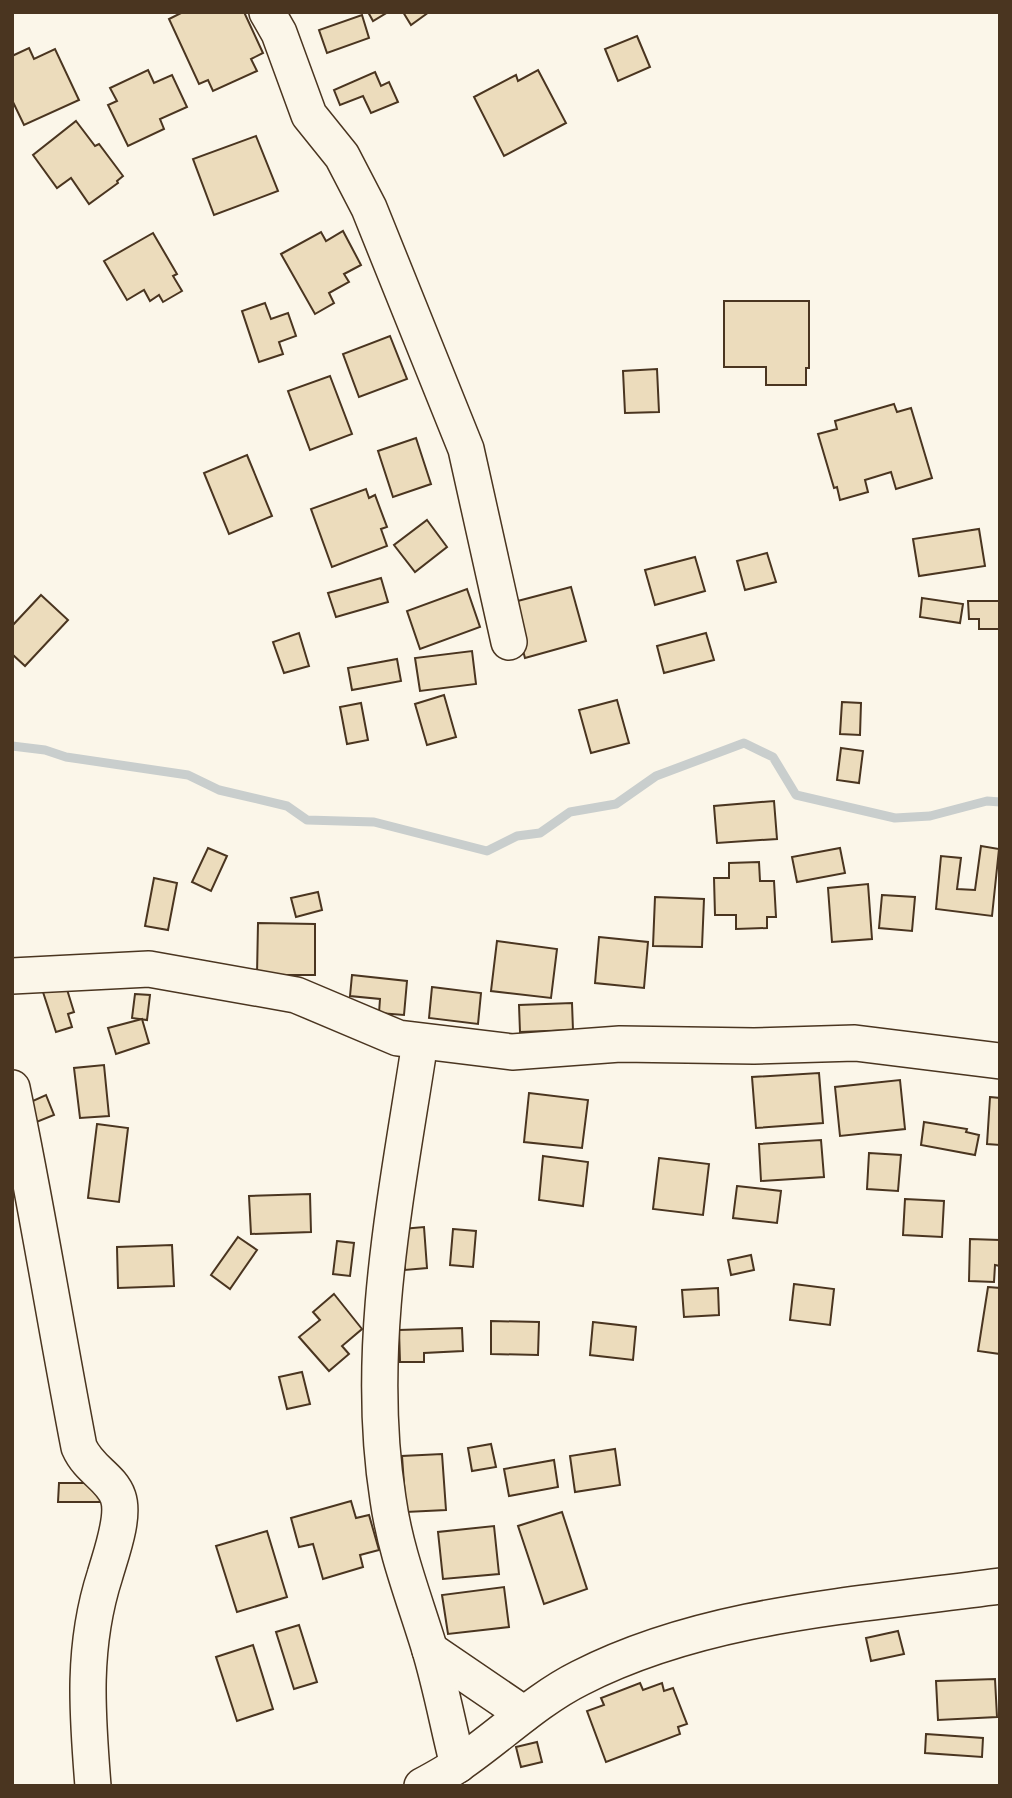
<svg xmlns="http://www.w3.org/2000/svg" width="1012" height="1798" font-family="Inter,sans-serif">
<rect width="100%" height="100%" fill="#fbf6e9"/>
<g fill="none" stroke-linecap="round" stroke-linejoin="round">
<path stroke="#c9cecd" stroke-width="9" d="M12,746L45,750L66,757L188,775L219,790L287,806L307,820L374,822L487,851L517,836L540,833L570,812L616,804L656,776L744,743L773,757L796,795L895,818L930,816L987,801L1000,802"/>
</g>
<g fill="#ecdcbc" stroke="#4a3520" stroke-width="2">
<path d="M183,12H244L263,53L251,59L257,71L213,91L208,80L199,84L169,19Z"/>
<path d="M368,12H388L373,21Z"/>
<path d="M403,12H429L411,25Z"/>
<path d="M362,15L369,38L327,53L319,30Z"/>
<path d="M637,36L650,67L618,81L605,49Z"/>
<path d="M29,48L34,59L55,49L79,100L24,125L12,100V56Z"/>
<path d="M148,70L154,83L172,75L187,107L160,119L164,129L128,146L108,105L117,101L110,88Z"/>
<path d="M538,70L566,123L504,156L474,97L516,75L518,81Z"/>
<path d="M375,72L381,86L389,82L398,102L371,113L363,96L340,105L334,90Z"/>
<path d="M76,121L95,146L99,144L123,176L117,181L118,183L89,204L71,178L57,188L33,155Z"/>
<path d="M256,136L278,191L214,215L193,159Z"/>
<path d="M343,231L361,265L344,274L349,282L329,293L334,303L315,314L281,254L321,232L326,241Z"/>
<path d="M153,233L177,274L173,276L182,291L163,302L159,295L150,301L144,290L127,300L104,261Z"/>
<path d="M724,301H809V368H806V385H766V367H724Z"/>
<path d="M265,303L271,319L288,313L296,336L279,342L283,354L259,362L242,311Z"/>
<path d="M390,336L407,379L359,397L343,354Z"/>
<path d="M657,369L659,412L625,413L623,371Z"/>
<path d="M330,376L352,434L310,450L288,391Z"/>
<path d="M894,404L897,412L911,408L932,478L896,489L891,472L865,480L868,492L840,500L837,487L834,488L818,434L837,429L835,421Z"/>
<path d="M416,438L431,484L393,497L378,451Z"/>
<path d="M247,455L272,516L229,534L204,473Z"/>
<path d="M366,489L369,498L375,495L387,527L381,529L387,546L332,567L311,509Z"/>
<path d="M427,520L447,547L415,572L394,545Z"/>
<path d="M979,529L985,566L919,576L913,539Z"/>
<path d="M767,553L776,582L745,590L737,561Z"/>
<path d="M695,557L705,591L655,605L645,570Z"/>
<path d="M381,578L388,602L336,617L328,593Z"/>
<path d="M571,587L586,641L525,658L510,603Z"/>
<path d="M467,589L480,627L420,649L407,611Z"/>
<path d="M41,595L68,620L25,666L12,654V626Z"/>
<path d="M922,598L963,604L960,623L920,617Z"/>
<path d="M968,601H1000V629H979V619H969Z"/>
<path d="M299,633L309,666L284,673L273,642Z"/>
<path d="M706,633L714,660L664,673L657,646Z"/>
<path d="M472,651L476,684L420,691L415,658Z"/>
<path d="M397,659L401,681L352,690L348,668Z"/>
<path d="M444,695L456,737L427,745L415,704Z"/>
<path d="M617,700L629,743L591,753L579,710Z"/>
<path d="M842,702L861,703L860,735L840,734Z"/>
<path d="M361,703L368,740L347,744L340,707Z"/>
<path d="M841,748L863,751L859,783L837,780Z"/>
<path d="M774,801L777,839L717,843L714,806Z"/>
<path d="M981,846L999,849L992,916L936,909L941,856L961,858L957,889L975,890Z"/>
<path d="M208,848L227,856L211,891L192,882Z"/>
<path d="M840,848L845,873L797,882L792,857Z"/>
<path d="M759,862L760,881H774L776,917H767V928L736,929V915H715L714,878H729V863Z"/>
<path d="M154,878L177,883L168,930L145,926Z"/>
<path d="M868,884L872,939L832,942L828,888Z"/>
<path d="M318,892L322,910L296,917L291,898Z"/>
<path d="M882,895L915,897L912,931L879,928Z"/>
<path d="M655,897L704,899L702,947L653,946Z"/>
<path d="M258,923L315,924V975H257Z"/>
<path d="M599,937L648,942L644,988L595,983Z"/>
<path d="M497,941L557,949L551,998L491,991Z"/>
<path d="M352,975L407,981L404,1015L379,1013L380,999L350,996Z"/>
<path d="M65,983L74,1012L68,1014L72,1027L56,1032L42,989Z"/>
<path d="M432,987L481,993L478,1024L429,1018Z"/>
<path d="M135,994L150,995L147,1020L132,1018Z"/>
<path d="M572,1003L573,1030L520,1032L519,1005Z"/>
<path d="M142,1019L149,1043L116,1054L108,1028Z"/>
<path d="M104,1065L109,1116L80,1118L74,1068Z"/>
<path d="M819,1073L823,1123L756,1128L752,1077Z"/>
<path d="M900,1080L905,1129L840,1136L835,1087Z"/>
<path d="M529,1093L588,1100L582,1148L524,1142Z"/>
<path d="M46,1095L54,1115L34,1123L26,1104Z"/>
<path d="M990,1097L1000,1098V1145L987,1144Z"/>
<path d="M924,1122L967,1129L966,1132L979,1135L975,1155L921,1145Z"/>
<path d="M97,1124L128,1128L119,1202L88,1198Z"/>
<path d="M821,1140L824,1177L761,1181L759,1144Z"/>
<path d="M869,1153L901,1155L898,1191L867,1189Z"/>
<path d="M543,1156L588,1162L583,1206L539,1200Z"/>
<path d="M659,1158L709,1164L703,1215L653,1209Z"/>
<path d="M737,1186L781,1191L777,1223L733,1218Z"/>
<path d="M310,1194L311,1232L251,1234L249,1196Z"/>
<path d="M905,1199L944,1201L942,1237L903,1235Z"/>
<path d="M424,1227L427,1268L405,1270L402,1229Z"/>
<path d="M453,1229L476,1231L473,1267L450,1265Z"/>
<path d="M238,1237L257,1250L230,1289L211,1275Z"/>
<path d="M970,1239L1000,1240V1266L995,1265L994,1282L969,1281Z"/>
<path d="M337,1241L354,1243L350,1276L333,1274Z"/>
<path d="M172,1245L174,1286L118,1288L117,1247Z"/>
<path d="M751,1255L754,1270L731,1275L728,1260Z"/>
<path d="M794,1284L834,1289L830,1325L790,1320Z"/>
<path d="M988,1287L1000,1288V1354L978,1351Z"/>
<path d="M718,1288L719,1315L684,1317L682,1290Z"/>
<path d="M334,1294L362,1329L342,1346L349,1354L329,1371L299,1337L320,1320L313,1312Z"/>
<path d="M491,1321L539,1322L538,1355L491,1354Z"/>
<path d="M593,1322L636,1327L633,1360L590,1355Z"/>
<path d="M462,1328L463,1351L424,1353V1362H400L399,1330Z"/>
<path d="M302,1372L310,1404L287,1409L279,1377Z"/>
<path d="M491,1444L496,1467L472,1471L468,1448Z"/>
<path d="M615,1449L620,1485L575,1492L570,1456Z"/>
<path d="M442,1454L446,1510L406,1512L402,1456Z"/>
<path d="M554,1460L558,1487L509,1496L504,1469Z"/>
<path d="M59,1483H106L105,1502H58Z"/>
<path d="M351,1501L356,1518L369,1515L379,1550L360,1555L363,1567L323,1579L313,1544L299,1547L291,1518Z"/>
<path d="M562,1512L587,1589L544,1604L518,1526Z"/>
<path d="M494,1526L499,1574L443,1579L438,1532Z"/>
<path d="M267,1531L287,1597L237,1612L216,1546Z"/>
<path d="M504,1587L509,1627L448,1634L442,1595Z"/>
<path d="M299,1625L317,1682L294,1689L276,1632Z"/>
<path d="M898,1631L904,1654L871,1661L866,1638Z"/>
<path d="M253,1645L273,1709L237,1721L216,1657Z"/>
<path d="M995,1679L997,1717L938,1720L936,1681Z"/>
<path d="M640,1683L643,1690L662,1683L664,1691L673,1688L687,1724L678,1727L680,1734L606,1762L587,1711L604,1705L601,1698Z"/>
<path d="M926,1734L983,1738L982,1757L925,1753Z"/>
<path d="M537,1742L542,1762L521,1767L516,1747Z"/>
</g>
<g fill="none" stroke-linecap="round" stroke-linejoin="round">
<g stroke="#4a3520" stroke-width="38">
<g id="minor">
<path d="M267,12L279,33L309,115L342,156L369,208L466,449L509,642"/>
<path d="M12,976L149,969L296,995L398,1038L512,1052L620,1044L754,1046L855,1043L1000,1061"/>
<path d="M420,1042C397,1193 364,1347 388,1499C395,1550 414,1598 429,1647C441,1686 448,1726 458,1765"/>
<path d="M12,1088C37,1207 56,1328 79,1447C89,1470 111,1477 118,1497C125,1517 111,1554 105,1575C82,1646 87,1712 93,1786"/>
<path d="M430,1650L524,1714"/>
<path d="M422,1786C435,1779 448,1772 459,1764C500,1736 536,1700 580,1678C707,1613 861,1605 1000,1586"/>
</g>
</g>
<use href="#minor" stroke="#fbf6e9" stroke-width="35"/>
</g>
<rect width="1012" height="1798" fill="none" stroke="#4a3520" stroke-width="28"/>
</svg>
